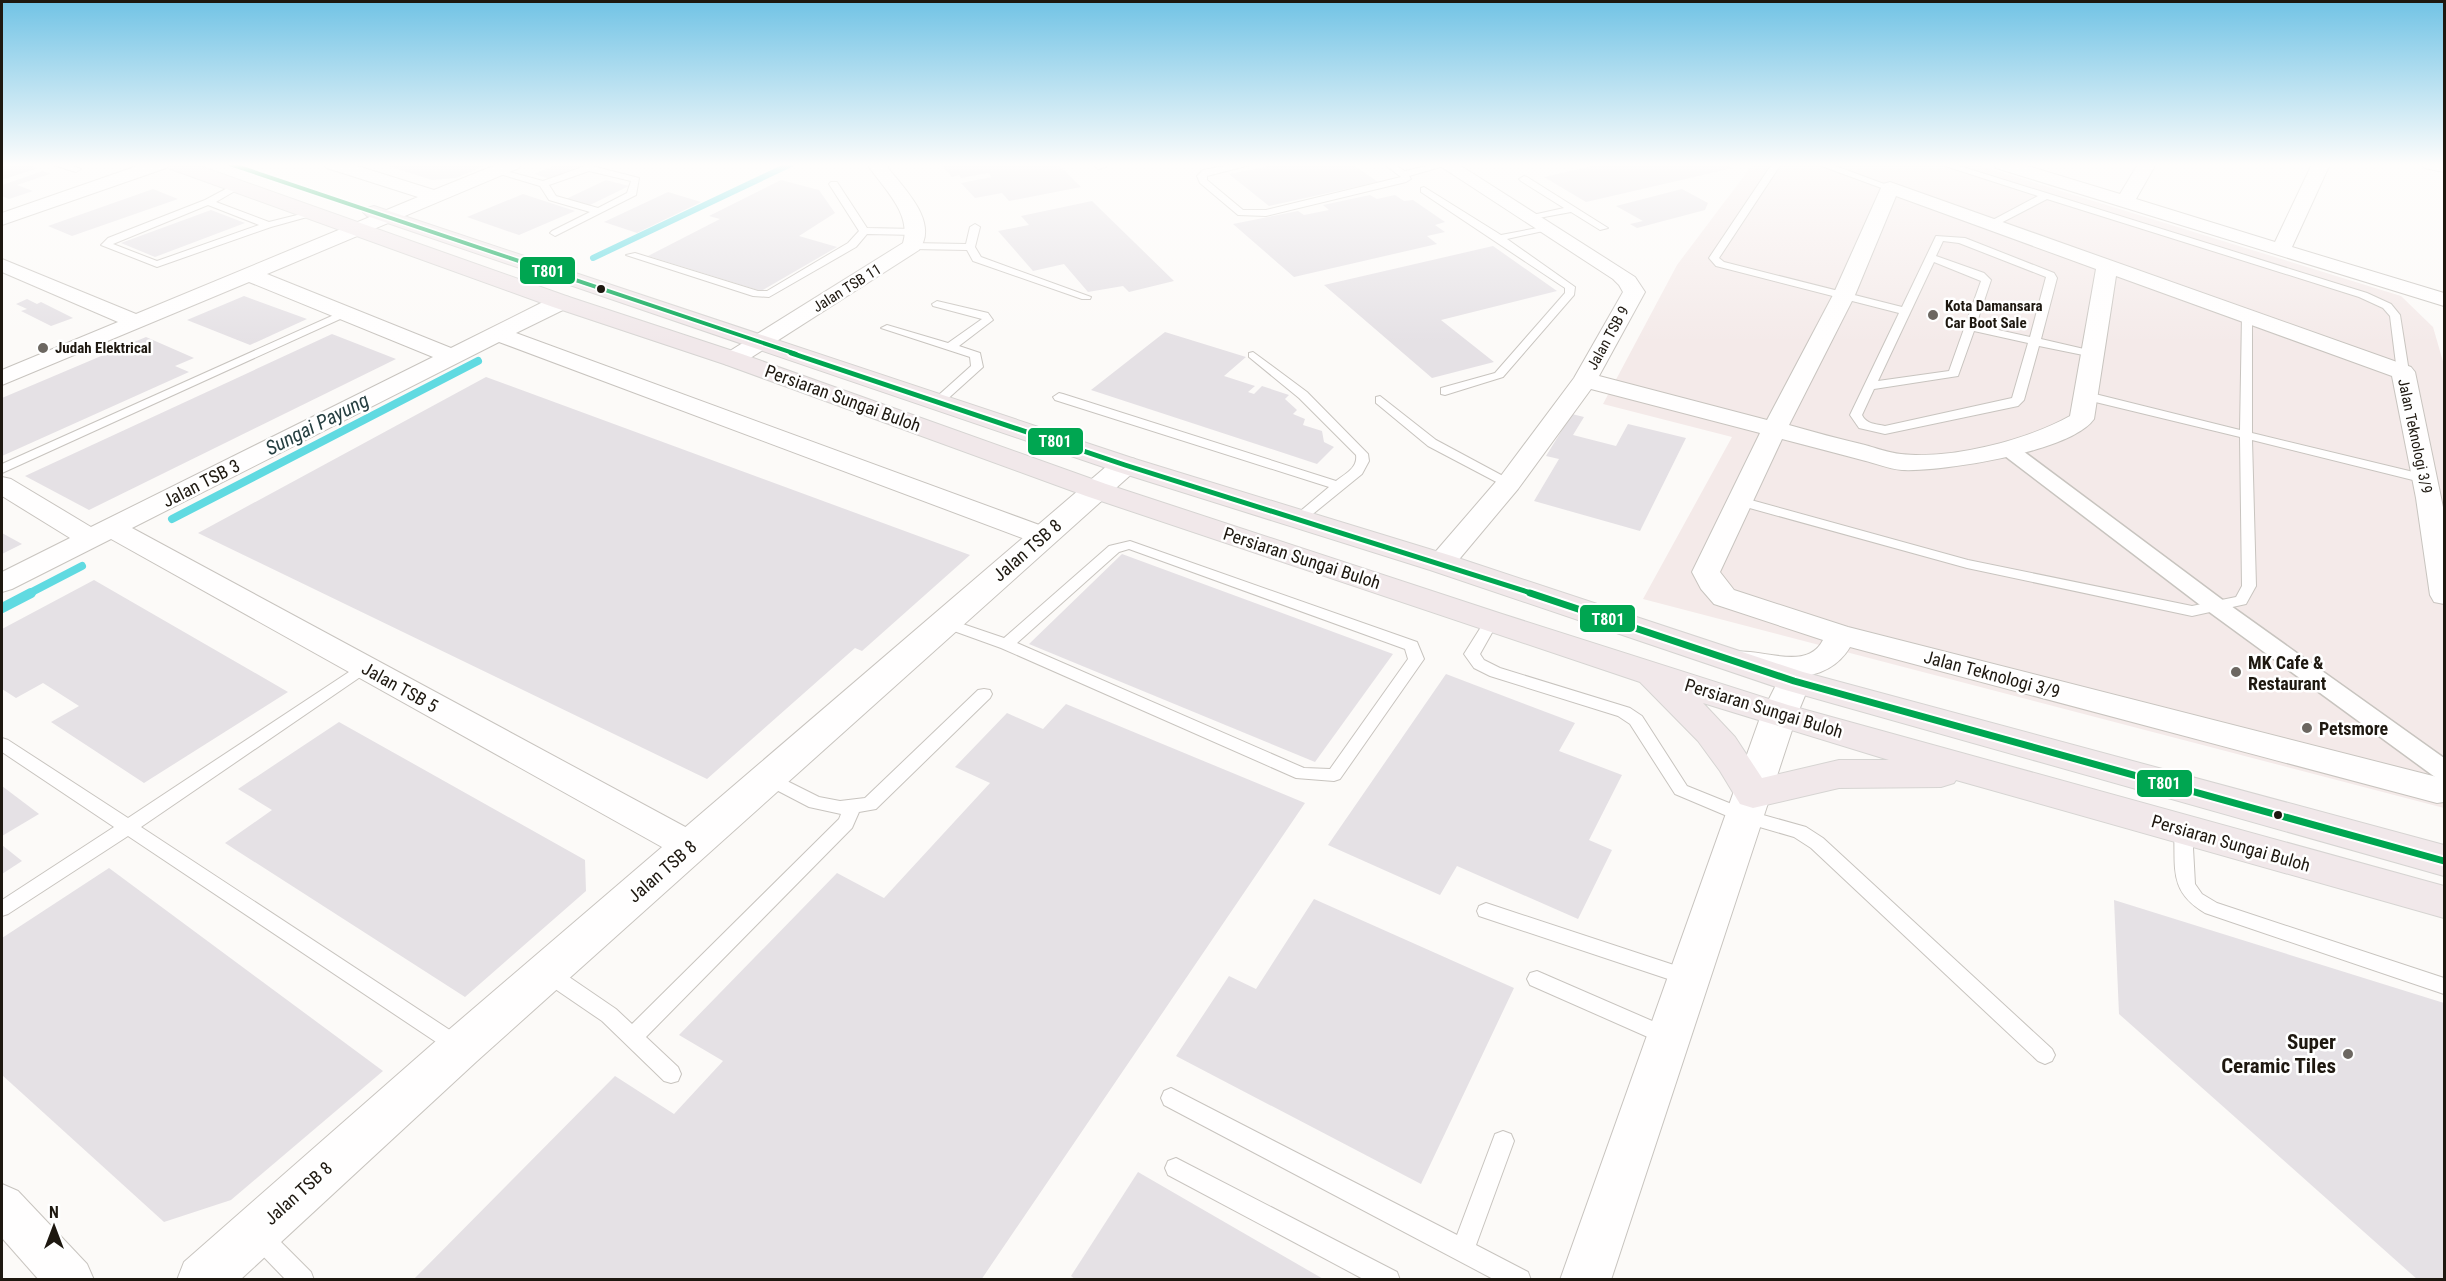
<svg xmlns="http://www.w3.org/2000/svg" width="2446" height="1281" font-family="'Roboto Condensed',sans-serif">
<rect width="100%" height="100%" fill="#fcfaf8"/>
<path fill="#f4eae9" d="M1753,164H1974L2401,296L2433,327L2444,365V808L1643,599L1732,437L1603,404L1677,265Z"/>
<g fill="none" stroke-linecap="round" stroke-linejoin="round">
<path stroke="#60dae1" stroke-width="6" d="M593,258L791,164"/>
<g stroke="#60dae1" stroke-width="8">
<path d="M172,519L478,361"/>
<path d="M28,594L82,566"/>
</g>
<path stroke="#60dae1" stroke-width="10" d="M2,608L31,593"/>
</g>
<g fill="#e5e1e5">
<path d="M8,164H26L38,168L2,180V166Z"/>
<path d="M382,164H489L456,178L432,180Z"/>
<path d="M557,164H584L550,179L534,174Z"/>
<path d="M952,164H1058L1081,187L1009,201L1002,193L975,198L961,183L992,177L988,173L961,178L959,175L952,177L942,166Z"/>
<path d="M1279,164H1352L1378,182L1269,206L1229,174Z"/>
<path d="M1601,164H1724L1733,168L1586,202L1544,177Z"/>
<path d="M43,171L50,174L17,185L33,191L9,199L2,196V185Z"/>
<path d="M606,180L629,186L590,205L566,199Z"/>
<path d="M781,180L819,190L835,213L799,236L837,247L761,291L648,256L720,219L709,216Z"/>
<path d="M153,189L178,199L72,236L48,226Z"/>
<path d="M1682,189L1708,203L1705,210L1637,228L1630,224L1643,221L1616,206Z"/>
<path d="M668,192L701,202L637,233L604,222Z"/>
<path d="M523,194L575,211L519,235L467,217Z"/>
<path d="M1370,195L1377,199L1395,195L1404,201L1413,200L1445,222L1435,225L1445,232L1427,236L1437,244L1294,277L1233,224L1298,211L1304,215L1329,210L1323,205Z"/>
<path d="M1092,201L1174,281L1129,292L1123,286L1088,292L1064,264L1033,271L998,231L1029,225L1021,216Z"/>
<path d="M211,210L245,223L155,257L121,243Z"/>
<path d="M1493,246L1557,291L1441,320L1494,362L1432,378L1324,285Z"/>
<path d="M244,296L307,319L250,345L187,320Z"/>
<path d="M27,299L37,304L41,302L73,318L51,326L21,311L27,309L16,304Z"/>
<path d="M1165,332L1246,357L1224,376L1255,386L1248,392L1254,394L1262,386L1289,395L1285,399L1297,410L1293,414L1305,419L1303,425L1322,431L1324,442L1334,447L1317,464L1091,390Z"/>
<path d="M332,334L396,359L89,510L25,476Z"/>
<path d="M146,337L194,358L175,366L189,372L2,456V398Z"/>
<path d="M486,377L970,555L862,651L855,648L707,779L198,533Z"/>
<path d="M1572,414L1584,417L1573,435L1616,446L1628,424L1686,438L1640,531L1534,501L1559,459L1546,456Z"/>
<path d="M2,533L22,544L2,554Z"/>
<path d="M1122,554L1393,654L1315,762L1029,644Z"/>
<path d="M94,580L288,692L144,783L51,722L79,706L43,683L16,698L2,689V629Z"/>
<path d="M1446,674L1575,723L1559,751L1622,775L1589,840L1612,850L1578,919L1457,866L1440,895L1328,845Z"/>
<path d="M1066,704L1305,803L981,1280H413L615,1076L674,1114L723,1061L679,1035L837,873L884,898L990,783L955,767L1007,713L1043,729Z"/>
<path d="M339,722L585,860L586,891L465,997L225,843L272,810L238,789Z"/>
<path d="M2,786L39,814L2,836Z"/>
<path d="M2,845L22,861L2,874Z"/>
<path d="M109,868L383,1071L231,1200L164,1222L2,1075V938Z"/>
<path d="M1314,899L1514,988L1421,1184L1176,1056L1229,976L1256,989Z"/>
<path d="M2114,900L2444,1003V1280H2418L2119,1014Z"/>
<path d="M1138,1172L1325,1280H1076L1071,1276Z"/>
</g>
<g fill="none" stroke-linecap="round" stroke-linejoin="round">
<g stroke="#c8c4bf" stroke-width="2">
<g id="service">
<path d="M50,164H66L81,169L76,172Z"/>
<path d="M1094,164H1103L1106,167L1098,169Z"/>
<path d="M1235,164H1254L1207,176V180L1243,210H1266L1401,177L1384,164H1394L1405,171L1435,164H1451L1409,176L1411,179L1406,182L1266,216L1238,215L1200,183L1197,176L1203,170Z"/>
<path d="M1772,164H1781L1719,258L1724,262L1902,307L1936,236L1965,238L2054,273L2057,278L2041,339L2097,352L2099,354L2093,357L2039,346L2024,400L2018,406L1885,434L1859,428L1850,415L1899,313L1716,266L1709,258ZM1943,241L1959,243L2046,277L2030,337L1976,325L1991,280L1984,273L1936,256ZM1934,262L1981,281L1949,371L1878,381ZM1974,331L2028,343L2012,398L1885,426C1876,424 1866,424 1862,415L1874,389L1958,376Z"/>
<path d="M1816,164H1830L1895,188L1887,190Z"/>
<path d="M1939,164H1953L2367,293L2391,304L2400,315L2409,372L2403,375L2397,372L2390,316L2383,308L2359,297L2047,199L1995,226H1989V222L2038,196Z"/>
<path d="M588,165L639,178L636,195L555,236L550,233L552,231L590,212L549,200L540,186L490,171L495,168L543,181ZM589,171L631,181L627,193L598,208L556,196L549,185Z"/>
<path d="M1524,176L1527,177L1608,228L1600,230L1571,212L1528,220V216L1564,208L1521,181L1519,179Z"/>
<path d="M831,182H837L867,228L916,229L921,232L916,235L867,234L856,247L769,297L753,296L626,255L635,253L758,291H767L848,243L859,231L829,184Z"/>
<path d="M237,183L240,184V188L216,202L269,222L313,211L318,214L271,227L157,267L101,245L108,238L205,200ZM208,205L259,225L157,261L113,244Z"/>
<path d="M1424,187L1501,235L1548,226V230L1507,239L1575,287L1574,295L1503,377L1445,395L1441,394V388L1495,373L1565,293V288L1421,192V188Z"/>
<path d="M975,224L980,227L975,247L981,257L1091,297L1090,299H1082L973,261L967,250L912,249L907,246L912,243L966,244L970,227Z"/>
<path d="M937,301L988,313L993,320L959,346L980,353L983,367L942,404L938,405L932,401L971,366L970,357L881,328L887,325L948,343L982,319L933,306L932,304Z"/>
<path d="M345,310L349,311V315L2,473V464Z"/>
<path d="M2247,313L2252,316V433L2430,476L2431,479L2425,483L2252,440L2256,586L2246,604L2192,616L1967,568L1735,504L1733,501L1740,497L1968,560L2192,606L2236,597L2242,586L2240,437L2083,399L2081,396L2087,392L2240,430L2242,316Z"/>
<path d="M1253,352L1307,392L1368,454L1369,461L1362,474L1303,522L1298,523L1291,519L1329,487L1055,400L1053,397L1059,393L1063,394L1336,481C1345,474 1358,468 1356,455L1299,398L1249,357V353Z"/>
<path d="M1380,396L1436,440L1516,483L1514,486H1504L1428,446L1376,403V397Z"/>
<path d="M1130,541L1417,642L1424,659L1340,779L1334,781L1296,778L1001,648L940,626L938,623L945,618L1004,638L1109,546ZM1129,549L1405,649L1408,659L1330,769L1304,768L1017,643L1119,552Z"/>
<path d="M1491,617L1498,622L1480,654L1484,660L1500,668L1630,708L1642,716L1687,786L1749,811L1806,827L1823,838L2052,1049L2055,1055L2052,1061L2045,1064L2038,1061L1811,848L1794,837L1739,821L1675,794L1630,724L1618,716L1490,676L1474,668L1464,654L1486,619Z"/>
<path d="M364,662L369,663L372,667L369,671L141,827L465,1040L468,1046L465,1052L458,1055L451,1052L128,836L8,914L2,916V900L114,827L2,752V738L8,740L128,818Z"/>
<path d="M984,689L990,690L992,694L990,698L876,809L859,812L852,828L646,1037L678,1067L681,1074L678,1081L671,1083L664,1081L602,1021L539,978L536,972L539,966L546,964L553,966L616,1009L632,1024L839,819L841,814L809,807L761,782L759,778L761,774L767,772L773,774L819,797L840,801L865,798L978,690Z"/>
<path d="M2183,823L2189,825L2192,830L2195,884L2202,894L2217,903L2444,978V994L2205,913C2168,891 2176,868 2174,830L2177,825Z"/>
<path d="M1486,903L1689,970L1696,972L1699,978L1696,984L1689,986L1479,916L1477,911L1479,906Z"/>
<path d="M1537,971L1673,1030L1676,1036L1673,1042L1666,1045L1659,1042L1530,985L1527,979L1530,973Z"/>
<path d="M1171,1088L1457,1235L1495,1134L1503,1131L1511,1134L1514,1141L1476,1245L1528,1272L1531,1280H1495L1164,1105L1161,1098L1164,1091Z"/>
<path d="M1176,1158L1397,1272L1400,1280H1365L1168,1175L1165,1168L1168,1161Z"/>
<path d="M259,1225L267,1228L311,1272L314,1280H286L251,1244L248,1236L251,1228Z"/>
</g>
</g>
<g stroke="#c8c4bf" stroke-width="3">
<path id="pedestrian" d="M2008,443L2015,445L2224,601L2444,758V779L2435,777L2208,611L2001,453L1999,449L2001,445Z"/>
</g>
<g stroke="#c8c4bf" stroke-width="2">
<g id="minor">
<path d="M143,164H169L166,168L2,225V213Z"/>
<path d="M324,164H351L434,190L498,164H522L519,168L267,274L451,348L553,297L561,296L569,297L572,302L569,307L516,333L1053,530L1057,536L1053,542L1043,544L1033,542L499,342L132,528L702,836L708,846L702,856L690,860L678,856L111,539L12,589L2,592V572L70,538L2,496V477L11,479L91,527L433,357L249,282L2,385V370L118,322L2,272V259L136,314L418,197L327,168Z"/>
<path d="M867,164H885C902,187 940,221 919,250L741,364L733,366L725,364L722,359L725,354L903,243C912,213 883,188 867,164Z"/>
<path d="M1437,164H1458L1635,277L1645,292L1599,376L1767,420L1833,295L1881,188L1883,184L1890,182L2411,367L2415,372L2444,512V604L2434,602L2430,595L2416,498L2392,376L2116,276L2094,419C2071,452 1942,472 1902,470C1889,469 1875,463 1862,460C1836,453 1809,446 1782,439L1720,572L1734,590L1848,627L2437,777L2444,776V802L2437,803L1850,647C1825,689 1769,679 1729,667L1725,660L1729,653C1757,645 1806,674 1823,640L1714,604L1701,589L1692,572L1760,433L1591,389L1518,489L1451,569L1441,572L1431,569L1427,563L1431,557L1500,477L1574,378L1623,292L1619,285L1613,279ZM1896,196L2096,269L2070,416C2027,440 1951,460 1901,454C1889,453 1876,448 1865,445C1839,439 1814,432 1789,425L1855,295Z"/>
<path d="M1993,164H2021L2120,194L2138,164H2156L2136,199L2275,242L2312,164H2330L2292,247L2444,293V306L1996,168Z"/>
<path d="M2422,164H2444V172L2425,168Z"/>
<path d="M2,1184L18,1191L87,1264L94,1280H39L2,1238Z"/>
</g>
</g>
<g stroke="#c8c4bf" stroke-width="2">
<g id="tertiary">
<path d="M1125,457L1135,459L1139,465L1135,471L477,1061L240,1280H177L184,1262L445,1033L1115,459Z"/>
<path d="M1794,669L1806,673L1811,681L1797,715L1611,1280H1560L1761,715L1782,673Z"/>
</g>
</g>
<g stroke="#d6d4d2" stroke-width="2">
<g id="primary">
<path d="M165,164H194L569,297L742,354L1106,484L1502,614L1788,705L2444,886V918L1956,780L1954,783L1941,787L1839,788L1753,808L1740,804L1720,771L1698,741L1640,682L1086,496L724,364L553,307L168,168ZM1703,703L1889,760H1839L1762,778L1735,737Z"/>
<path d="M374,206L1135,459L1452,556L1803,672L2444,845V876L1782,689L1430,570L1115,471L367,216L363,212L367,208Z"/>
</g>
</g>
<use href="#service" fill="#fffefe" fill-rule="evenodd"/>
<use href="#pedestrian" fill="#fffefe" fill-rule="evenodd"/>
<use href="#minor" fill="#fffefe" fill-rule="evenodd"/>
<use href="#tertiary" fill="#fffefe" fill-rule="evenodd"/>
<use href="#primary" fill="#f1e8ea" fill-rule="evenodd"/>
<g stroke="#fff" stroke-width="7">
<path id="bus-1-far2" d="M230,164L796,354"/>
</g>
<g stroke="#fff" stroke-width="9">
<path id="bus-1-far1" d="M791,353L1125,465L1534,594"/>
</g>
<g stroke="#fff" stroke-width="11">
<path id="bus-1" d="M1530,593L1794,681L2444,861"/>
</g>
<use href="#bus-1-far2" stroke="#00a651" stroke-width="4"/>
<use href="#bus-1-far1" stroke="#00a651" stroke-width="5"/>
<use href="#bus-1" stroke="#00a651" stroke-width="7"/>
</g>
<linearGradient id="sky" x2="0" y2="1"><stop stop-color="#71c3e5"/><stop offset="0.48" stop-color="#fefdfc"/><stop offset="1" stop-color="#fefdfc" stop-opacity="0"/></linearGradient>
<rect width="2446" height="343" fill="url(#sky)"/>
<g fill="#1e1810" stroke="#fff" stroke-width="2">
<circle cx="601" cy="289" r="5"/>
<circle cx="2278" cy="815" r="5"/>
</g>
<g fill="#6c6761" stroke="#fff" stroke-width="2">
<circle cx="1933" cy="315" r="6"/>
<circle cx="43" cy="348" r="6"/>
<circle cx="2236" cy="672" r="6"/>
<circle cx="2307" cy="728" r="6"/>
<circle cx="2348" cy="1054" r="6"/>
</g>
<g text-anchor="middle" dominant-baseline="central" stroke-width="5" stroke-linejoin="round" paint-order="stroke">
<g font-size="15" fill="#1e1810" stroke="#fff">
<text transform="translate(847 288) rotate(-32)">Jalan TSB 11</text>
<text transform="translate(1608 338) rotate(-61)">Jalan TSB 9</text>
<text transform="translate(2415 436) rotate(78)">Jalan Teknologi 3/9</text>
</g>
<g font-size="15" font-weight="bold" fill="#1e1810" stroke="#fff" text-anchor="start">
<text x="1945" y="306">Kota Damansara<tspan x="1945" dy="17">Car Boot Sale</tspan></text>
<text x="55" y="348">Judah Elektrical</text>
</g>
<g font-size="18" fill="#1e1810" stroke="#fff">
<text transform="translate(843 398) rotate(20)">Persiaran Sungai Buloh</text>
<text transform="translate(201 483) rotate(-27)">Jalan TSB 3</text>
<text transform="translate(1027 550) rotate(-41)">Jalan TSB 8</text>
<text transform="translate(1302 558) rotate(18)">Persiaran Sungai Buloh</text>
<text transform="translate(1992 674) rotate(15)">Jalan Teknologi 3/9</text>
<text transform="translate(400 687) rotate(29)">Jalan TSB 5</text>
<text transform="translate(1764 708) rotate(17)">Persiaran Sungai Buloh</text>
<text transform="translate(2231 843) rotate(16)">Persiaran Sungai Buloh</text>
<text transform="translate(662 871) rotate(-41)">Jalan TSB 8</text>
<text transform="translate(298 1193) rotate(-42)">Jalan TSB 8</text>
</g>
<g font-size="18" font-weight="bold" fill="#1e1810" stroke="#fff" text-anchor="start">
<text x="2248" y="662">MK Cafe &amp;<tspan x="2248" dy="21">Restaurant</tspan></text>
<text x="2319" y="728">Petsmore</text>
</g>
<g font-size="20" font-style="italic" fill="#253e40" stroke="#fff">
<text transform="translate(317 424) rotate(-27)">Sungai Payung</text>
</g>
<g font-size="21" font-weight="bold" fill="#1e1810" stroke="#fff" text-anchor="end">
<text x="2336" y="1042">Super<tspan x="2336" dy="24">Ceramic Tiles</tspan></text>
</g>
</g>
<g stroke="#fff" stroke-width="2">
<rect x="519" y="256" width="57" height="29" rx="6" fill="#00a651"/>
<rect x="1027" y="427" width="57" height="29" rx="6" fill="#00a651"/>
<rect x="1579" y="604" width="57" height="29" rx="6" fill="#00a651"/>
<rect x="2136" y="769" width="57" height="29" rx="6" fill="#00a651"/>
</g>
<g font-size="16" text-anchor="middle" font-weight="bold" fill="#fff">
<text x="548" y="277">T801</text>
<text x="1055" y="447">T801</text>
<text x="1608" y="625">T801</text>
<text x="2164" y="789">T801</text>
</g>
<rect width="2446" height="1281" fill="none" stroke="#1e1810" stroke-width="6"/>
<g transform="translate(54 1227)" stroke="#ffffff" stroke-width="4.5" paint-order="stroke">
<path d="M0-4.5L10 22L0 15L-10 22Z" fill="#1e1810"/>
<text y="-9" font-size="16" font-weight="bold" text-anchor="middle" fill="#1e1810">N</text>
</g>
</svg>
